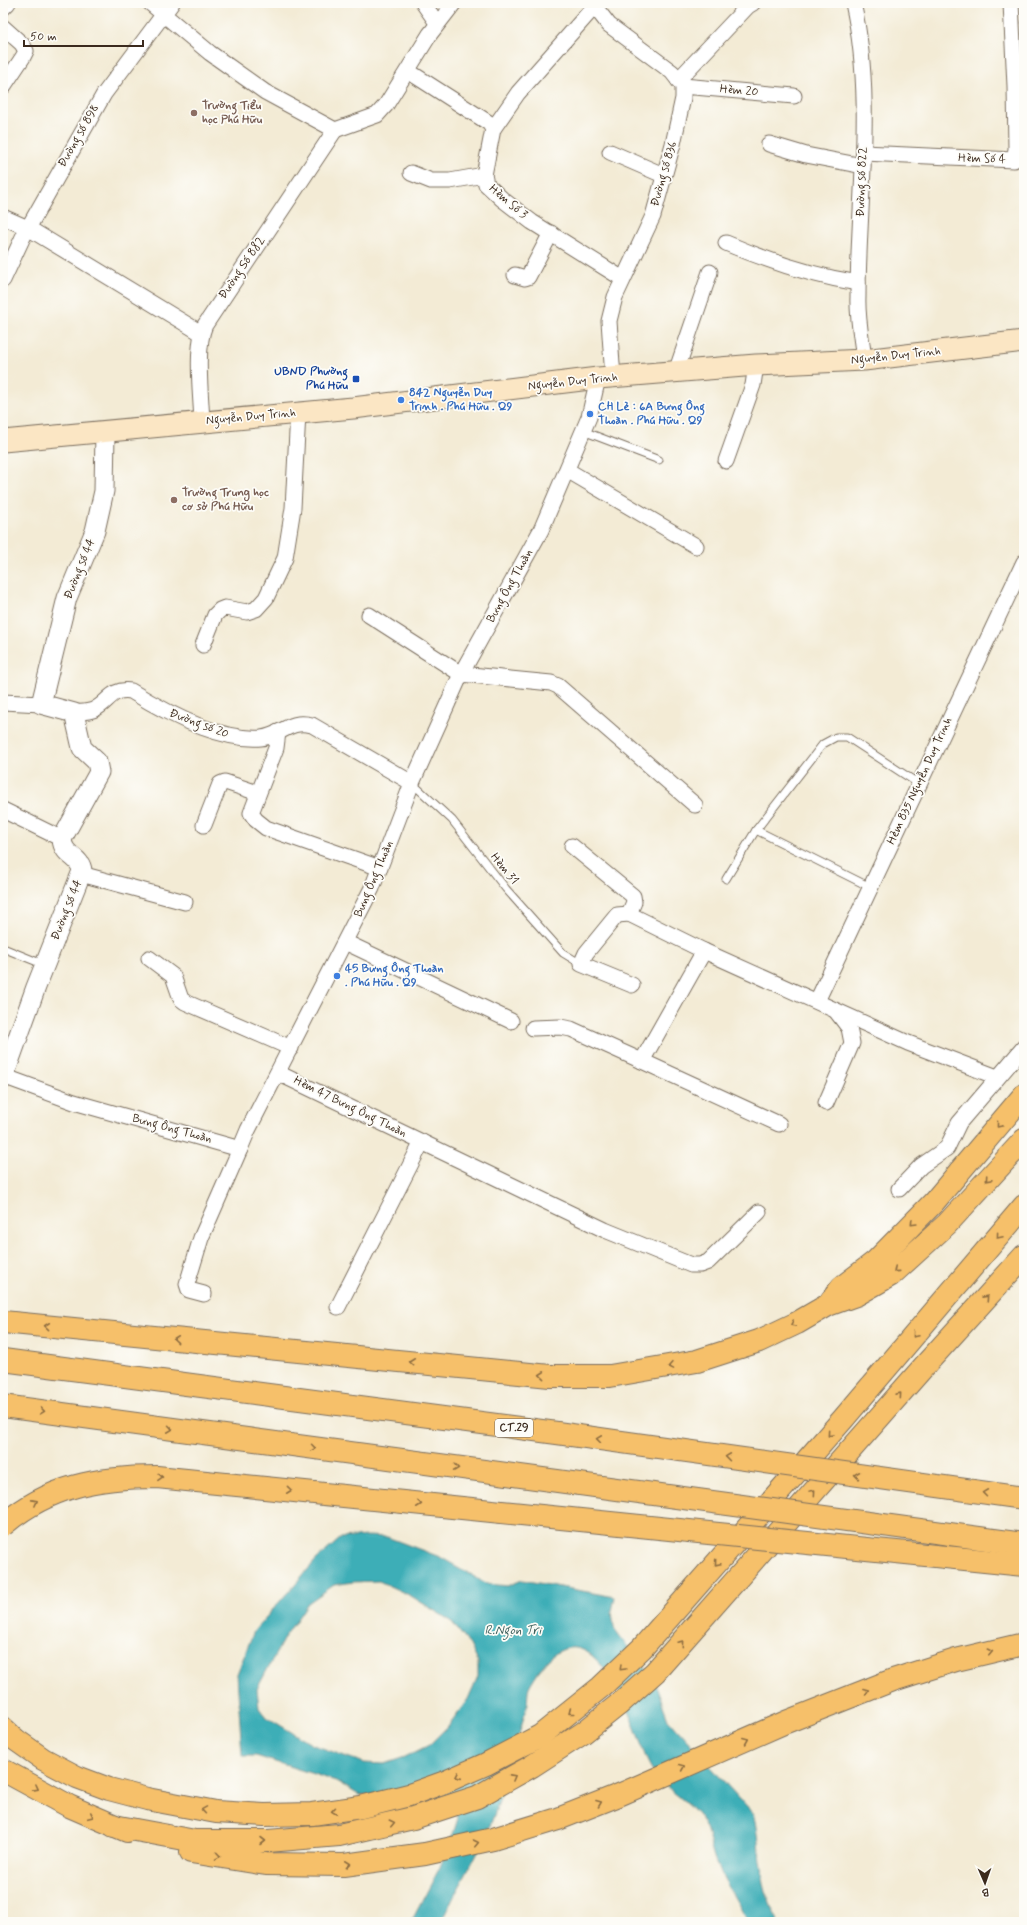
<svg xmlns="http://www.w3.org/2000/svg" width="1027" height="1925" font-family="Mynerve,sans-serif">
<rect width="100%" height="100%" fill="#fdfcf7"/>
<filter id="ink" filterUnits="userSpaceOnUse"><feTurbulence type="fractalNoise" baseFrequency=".025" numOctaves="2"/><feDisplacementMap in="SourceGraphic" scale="8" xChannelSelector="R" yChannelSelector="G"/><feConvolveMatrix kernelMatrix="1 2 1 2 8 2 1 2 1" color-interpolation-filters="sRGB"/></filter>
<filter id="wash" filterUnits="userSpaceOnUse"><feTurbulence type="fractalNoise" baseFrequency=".012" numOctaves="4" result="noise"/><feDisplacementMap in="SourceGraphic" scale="16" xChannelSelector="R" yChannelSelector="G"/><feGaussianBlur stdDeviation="0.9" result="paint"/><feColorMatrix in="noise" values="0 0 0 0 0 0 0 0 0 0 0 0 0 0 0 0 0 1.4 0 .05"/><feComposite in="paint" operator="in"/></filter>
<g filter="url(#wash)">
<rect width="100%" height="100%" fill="#f3ebd5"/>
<path fill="#3daeb7" stroke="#3c6c6a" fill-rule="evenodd" d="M367,1536L387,1537L440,1557L488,1584L508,1586L522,1580L615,1597L612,1611L614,1628L633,1654L653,1678L668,1719L754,1815C761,1852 759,1889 779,1922H748C738,1903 726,1884 717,1865C710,1850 710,1833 701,1819C689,1801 669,1792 656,1775C645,1762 642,1744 635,1728C614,1676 577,1602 530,1685C527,1690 528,1698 527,1704C521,1727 515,1751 508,1773C502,1790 498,1807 491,1823C477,1857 457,1889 441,1922H411L440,1867L454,1831L458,1818L455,1810L408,1803L374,1795H359L336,1781L256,1756H242L237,1674L254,1631L316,1560L341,1538ZM379,1581L411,1596L451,1621L470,1645L478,1662V1676L468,1699L448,1726L429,1745L405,1757L384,1764L364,1763L311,1744L265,1716L259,1708L257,1689L284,1638L308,1603L334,1585L353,1582Z"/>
</g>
<g filter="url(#ink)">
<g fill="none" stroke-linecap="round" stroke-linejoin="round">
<g stroke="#7b6e5e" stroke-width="9">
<g id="service">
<path d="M583,431L659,460"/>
<path d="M412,783L452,820L506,889L563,953L581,964"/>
<path d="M756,830L823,744L836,737H847L919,784"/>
<path d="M726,879L756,830L870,887"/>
<path d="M3,948L45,965"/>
</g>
</g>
<g stroke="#7b6e5e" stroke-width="17">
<g id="minor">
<path d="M150,3L210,53L265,92L335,130"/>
<path d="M423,3L437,23"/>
<path d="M592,3L609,25L672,72L683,86V98L673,144L653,216L615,297L609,321L613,378"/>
<path d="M853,3C875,100 858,199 858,297C857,318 862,340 864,360"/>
<path d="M3,8L8,3"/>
<path d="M3,27L22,44L26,51L23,57L3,87"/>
<path d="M408,71L489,123L493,129L484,175L486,184L502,199L532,222L623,279"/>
<path d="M678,80L748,6L753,3"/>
<path d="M683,86L794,96"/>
<path d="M493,129L518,93L594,7"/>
<path d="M335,130L377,115L386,105L430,34L454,3"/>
<path d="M769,144L806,155L863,166"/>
<path d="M610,152L663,175"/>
<path d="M864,153L1014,160L1016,149L1015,86L1011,3"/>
<path d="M411,173L431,181H450L484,175"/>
<path d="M3,217L28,228L201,333"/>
<path d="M726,243C768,261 813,276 858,283"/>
<path d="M515,275L525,278L528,277L551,233"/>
<path d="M3,280L23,237L104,94L172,3"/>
<path d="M676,372L710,272"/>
<path d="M202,422C201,396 195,347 205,325L335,130"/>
<path d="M726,461L753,385L756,365"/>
<path d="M567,470L696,546"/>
<path d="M369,615L461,674L551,683L558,686L695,805"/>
<path d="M203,645L215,615L220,610L225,608L247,612L256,609L266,598L285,558L293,508L298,413"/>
<path d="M3,702L41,704"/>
<path d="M74,713C80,712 87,712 93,710C109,703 110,688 131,691C165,712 219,741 261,738C282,736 288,719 312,725L412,783"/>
<path d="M278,732L276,748L251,813L256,820L266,828L380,868"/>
<path d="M3,810L62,839"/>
<path d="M204,825L220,784L225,782L258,793"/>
<path d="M572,846L633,896L634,902L629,914"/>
<path d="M81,874L185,902"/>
<path d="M345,942L511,1021"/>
<path d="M704,951L642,1061L779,1124"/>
<path d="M149,958L173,976L181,999L185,1002L291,1048"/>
<path d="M632,985L581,964L586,953L617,915L629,914L704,951L908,1043L997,1077"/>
<path d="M817,1001L1024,562"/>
<path d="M533,1028L560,1027L571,1029L642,1061"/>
<path d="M278,1073L605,1230L691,1265H700L708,1262L759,1212"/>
<path d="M3,1076L74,1102L240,1149L248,1130L372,888L412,783L461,674L541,530L589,417L598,378"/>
<path d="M826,1103L852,1043L849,1028L836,1011"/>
<path d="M899,1189L921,1166L947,1148L959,1123L1024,1047"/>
<path d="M204,1294L189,1290L187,1284L201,1238L240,1149"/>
<path d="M338,1307L422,1142"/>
</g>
</g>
<g stroke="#7b6e5e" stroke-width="21">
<path id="tertiary" d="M3,1079L36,987L82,871C81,856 63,857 62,839L99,772L97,762L82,748L74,713L41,704L67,598L95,531L104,491L105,432"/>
</g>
<g stroke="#7b6e5e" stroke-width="23">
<path id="secondary" d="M3,441L353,408L598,378L756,365L864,360L1024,341"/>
</g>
<g stroke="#7b6e5e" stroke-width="24">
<g id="motorway">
<path d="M831,1301L842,1287L876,1261L933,1203L1024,1095"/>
<path d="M3,1322L550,1376H610L697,1361L759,1341L797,1323L828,1305L856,1295L891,1275L947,1224L1024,1140"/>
<path d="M3,1728L16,1740L43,1759L77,1777L109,1789L147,1799L216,1812L264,1815L312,1814L361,1807L409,1795L445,1782L486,1764L540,1736L601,1687L642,1648L844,1418L1024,1206"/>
<path d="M3,1770L69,1806L127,1831"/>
<path d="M114,1826L195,1841H268L339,1835L413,1818L477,1797L532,1766L583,1733L618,1705L655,1672L927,1363L1024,1256"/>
<path d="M191,1852L266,1864L344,1865L425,1854L493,1839L558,1819L619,1795L786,1722L893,1680L956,1660L1024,1644"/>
</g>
</g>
<use href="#service" stroke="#fff" stroke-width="7"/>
<use href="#minor" stroke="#fff" stroke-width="15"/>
<use href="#tertiary" stroke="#fff" stroke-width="19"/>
<use href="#secondary" stroke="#fbe6c4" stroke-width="21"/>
<use href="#motorway" stroke="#f6c06b" stroke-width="22"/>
<g stroke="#7b6e5e" stroke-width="24" stroke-linecap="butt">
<g id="motorway-bridge">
<path d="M3,1360L557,1433L1024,1498"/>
<path d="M3,1406L1024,1544"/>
<path d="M3,1525C49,1486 98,1477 157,1477L1024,1565"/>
</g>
</g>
<use href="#motorway-bridge" stroke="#f6c06b" stroke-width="22"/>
</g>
<defs><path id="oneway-chevron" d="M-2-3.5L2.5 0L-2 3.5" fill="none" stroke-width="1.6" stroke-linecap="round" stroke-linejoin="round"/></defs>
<g stroke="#8f6e41">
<use href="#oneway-chevron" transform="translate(999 1125) rotate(130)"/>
<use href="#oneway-chevron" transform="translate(988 1179) rotate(132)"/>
<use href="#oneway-chevron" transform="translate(913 1223) rotate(134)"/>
<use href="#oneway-chevron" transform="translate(999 1236) rotate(130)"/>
<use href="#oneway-chevron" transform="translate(896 1270) rotate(139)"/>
<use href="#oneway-chevron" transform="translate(986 1298) rotate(-48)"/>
<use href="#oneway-chevron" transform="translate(793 1324) rotate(154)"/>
<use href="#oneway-chevron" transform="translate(47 1326) rotate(-174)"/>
<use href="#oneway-chevron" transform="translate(915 1335) rotate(130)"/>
<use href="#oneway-chevron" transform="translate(176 1339) rotate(-174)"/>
<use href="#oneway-chevron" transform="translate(412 1362) rotate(-174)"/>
<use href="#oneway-chevron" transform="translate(671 1366) rotate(170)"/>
<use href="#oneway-chevron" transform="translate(542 1375) rotate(-174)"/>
<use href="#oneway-chevron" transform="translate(899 1395) rotate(-49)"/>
<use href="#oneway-chevron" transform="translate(42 1411) rotate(8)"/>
<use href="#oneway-chevron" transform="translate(170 1429) rotate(8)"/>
<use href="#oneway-chevron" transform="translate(830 1434) rotate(131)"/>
<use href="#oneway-chevron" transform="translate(599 1439) rotate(-172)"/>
<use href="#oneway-chevron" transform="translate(313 1448) rotate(8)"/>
<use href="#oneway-chevron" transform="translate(728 1457) rotate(-172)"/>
<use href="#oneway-chevron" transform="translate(456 1468) rotate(8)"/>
<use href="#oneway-chevron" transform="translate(857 1475) rotate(-172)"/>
<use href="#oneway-chevron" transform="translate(160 1477) rotate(3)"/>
<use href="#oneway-chevron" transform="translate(289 1490) rotate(6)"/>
<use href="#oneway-chevron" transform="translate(813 1492) rotate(-49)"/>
<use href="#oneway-chevron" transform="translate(985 1493) rotate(-172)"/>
<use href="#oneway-chevron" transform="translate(35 1502) rotate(-28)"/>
<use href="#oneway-chevron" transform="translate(419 1504) rotate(6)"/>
<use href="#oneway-chevron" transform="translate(717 1563) rotate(131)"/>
<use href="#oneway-chevron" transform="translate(681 1643) rotate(-49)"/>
<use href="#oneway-chevron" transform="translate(990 1652) rotate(-13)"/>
<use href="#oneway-chevron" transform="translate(622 1668) rotate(135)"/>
<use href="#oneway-chevron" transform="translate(866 1691) rotate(-21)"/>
<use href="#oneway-chevron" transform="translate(571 1712) rotate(142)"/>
<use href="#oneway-chevron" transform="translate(746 1740) rotate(-23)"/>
<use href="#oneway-chevron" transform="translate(682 1767) rotate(-23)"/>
<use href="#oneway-chevron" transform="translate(458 1776) rotate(156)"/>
<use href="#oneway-chevron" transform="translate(513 1777) rotate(-29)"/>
<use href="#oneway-chevron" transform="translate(36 1788) rotate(28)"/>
<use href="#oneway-chevron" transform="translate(599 1803) rotate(-21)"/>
<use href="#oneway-chevron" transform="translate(204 1810) rotate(-171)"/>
<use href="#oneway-chevron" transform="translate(334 1811) rotate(172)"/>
<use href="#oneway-chevron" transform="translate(91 1816) rotate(25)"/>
<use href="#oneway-chevron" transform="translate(392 1823) rotate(-13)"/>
<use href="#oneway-chevron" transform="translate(263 1841)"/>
<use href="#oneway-chevron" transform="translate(476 1843) rotate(-13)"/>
<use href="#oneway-chevron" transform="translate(218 1856) rotate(9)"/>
<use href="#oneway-chevron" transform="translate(348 1864) rotate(-6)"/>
</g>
</g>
<g fill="#8d6e63" stroke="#fdfcf7" stroke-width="1.5">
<circle cx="194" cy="113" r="4"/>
<circle cx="174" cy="500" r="4"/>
</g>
<rect fill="#1a4fb4" stroke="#fdfcf7" stroke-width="1.5" x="352" y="375" width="8" height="8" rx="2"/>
<g fill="#3f7fe0" stroke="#fdfcf7" stroke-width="1.5">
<circle cx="401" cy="400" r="4"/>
<circle cx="590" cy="414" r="4"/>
<circle cx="337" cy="976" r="4"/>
</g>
<g text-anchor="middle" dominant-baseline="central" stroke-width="3.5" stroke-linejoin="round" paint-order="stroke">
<rect fill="#fdfcf7" stroke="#75695f" stroke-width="1" x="495" y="1419" width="38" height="18" rx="3"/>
<g font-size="11" font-weight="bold" fill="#3b2a1e">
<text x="514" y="1428">CT.29</text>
</g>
<g font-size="12" fill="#3b2a1e" stroke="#fdfcf7">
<text transform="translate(739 91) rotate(5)">Hèm 20</text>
<text transform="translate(79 136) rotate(-60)">Đường số 898</text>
<text transform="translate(982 159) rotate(2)">Hèm Số 4</text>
<text transform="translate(664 174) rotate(-74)">Đường số 836</text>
<text transform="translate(862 182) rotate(-88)">Đường số 822</text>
<text transform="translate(508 202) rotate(40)">Hèm Số 3</text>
<text transform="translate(242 268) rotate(-56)">Đường Số 882</text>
<text transform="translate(896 356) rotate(-6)">Nguyễn Duy Trinh</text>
<text transform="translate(573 382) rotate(-6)">Nguyễn Duy Trinh</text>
<text transform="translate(251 417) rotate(-5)">Nguyễn Duy Trinh</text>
<text transform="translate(80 569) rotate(-68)">Đường số 44</text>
<text transform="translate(510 586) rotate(-61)">Bưng Ông Thoàn</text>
<text transform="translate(199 724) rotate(21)">Đường số 20</text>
<text transform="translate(920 781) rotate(-65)">Hẻm 835 Nguyễn Duy Trinh</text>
<text transform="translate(504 869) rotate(51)">Hèm 31</text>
<text transform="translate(374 879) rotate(-67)">Bưng Ông Thoàn</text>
<text transform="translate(67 910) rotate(-68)">Đường số 44</text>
<text transform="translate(350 1107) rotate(26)">Hèm 47 Bưng Ông Thoàn</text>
<text transform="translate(172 1129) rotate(15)">Bưng Ông Thoàn</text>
</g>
<g font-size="12" font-weight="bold" fill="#785e54" stroke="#fdfcf7" text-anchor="start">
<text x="202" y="106">Trường Tiểu<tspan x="202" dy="14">học Phú Hữu</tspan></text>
<text x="182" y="493">Trường Trung học<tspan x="182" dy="14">cơ sở Phú Hữu</tspan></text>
</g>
<g font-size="12" font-weight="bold" fill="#164399" stroke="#fdfcf7" text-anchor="end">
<text x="348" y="372">UBND Phường<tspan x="348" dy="14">Phú Hữu</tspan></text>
</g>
<g font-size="12" font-weight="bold" fill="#366cbe" stroke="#fdfcf7" text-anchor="start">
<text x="409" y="393">842 Nguyễn Duy<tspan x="409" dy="14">Trinh . Phú Hữu . Q9</tspan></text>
<text x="598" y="407">CH Lẻ : 6A Bưng Ông<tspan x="598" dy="14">Thoàn . Phú Hữu . Q9</tspan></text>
<text x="345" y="969">45 Bưng Ông Thoàn<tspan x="345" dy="14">. Phú Hữu . Q9</tspan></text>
</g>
<g font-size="13" font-style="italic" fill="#3c5f5b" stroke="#fdfcf7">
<text x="513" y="1630">R.Ngọn Tri</text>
</g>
</g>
<rect width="1027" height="1925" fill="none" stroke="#fdfcf7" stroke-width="16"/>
<g transform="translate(985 1883) rotate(178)" stroke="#fdfcf7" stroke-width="3" paint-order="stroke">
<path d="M0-3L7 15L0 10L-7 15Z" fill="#3b2a1e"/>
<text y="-6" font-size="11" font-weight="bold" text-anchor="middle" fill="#3b2a1e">B</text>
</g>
<path d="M24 40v6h119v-6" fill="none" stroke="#3b2a1e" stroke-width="2"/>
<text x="30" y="40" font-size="12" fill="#3b2a1e" stroke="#fdfcf7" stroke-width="3" paint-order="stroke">50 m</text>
</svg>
